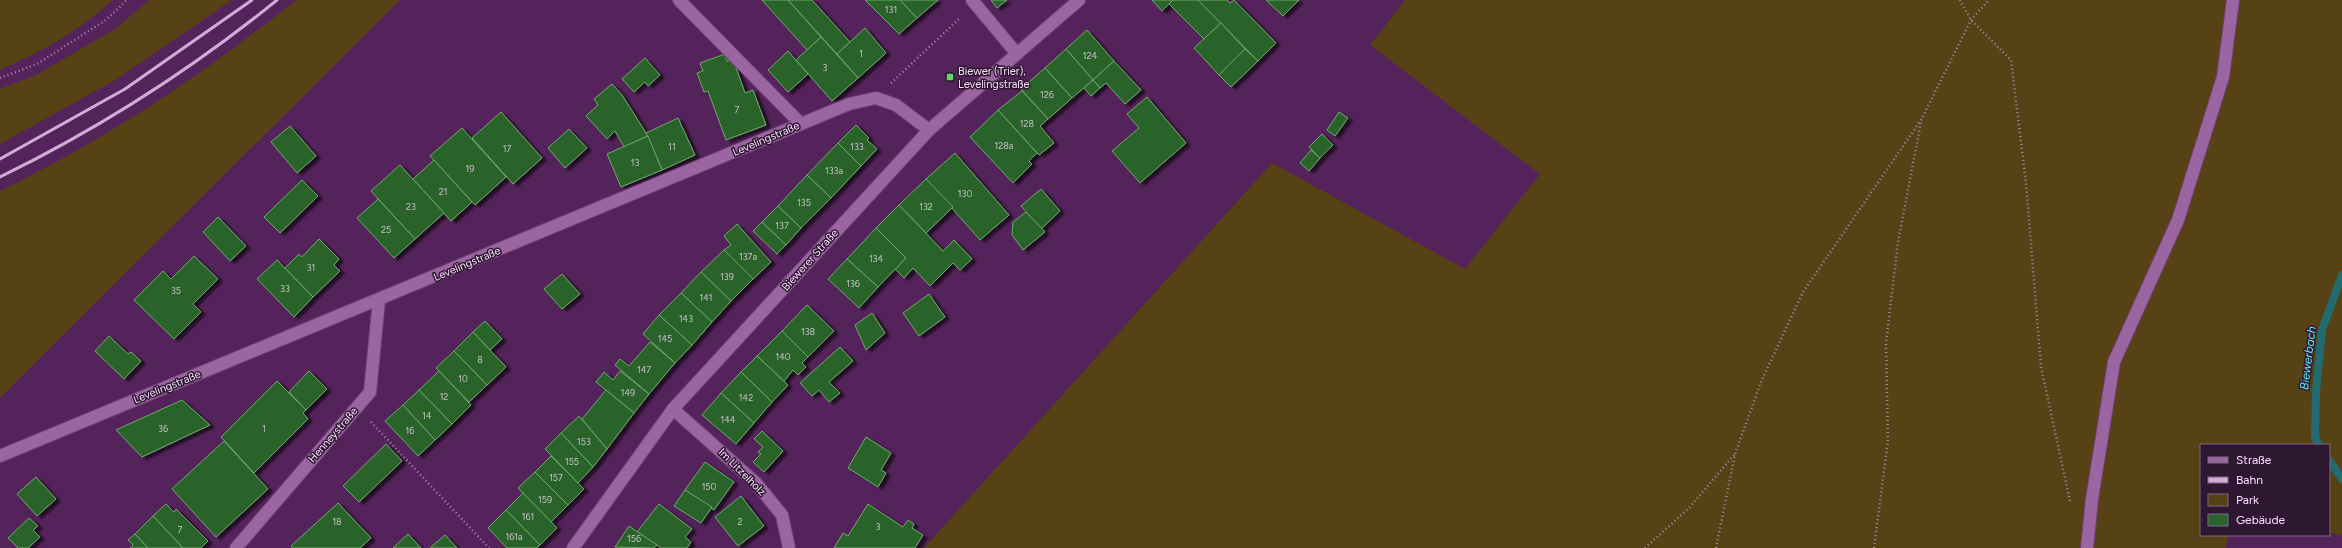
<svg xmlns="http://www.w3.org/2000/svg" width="2342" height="548" font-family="Figtree,sans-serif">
<defs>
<filter id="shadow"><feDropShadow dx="4.5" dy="2.5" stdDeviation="1" flood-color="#0009"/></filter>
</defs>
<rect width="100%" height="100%" fill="#55235b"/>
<g fill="#574215">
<path d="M0,0H113C79,31 41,52 0,70Z"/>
<path d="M149,0H232L117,79L0,144V89L36,75L115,29Z"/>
<path d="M296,0H400L0,398V191C105,140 205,73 296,0Z"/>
<path d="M1405,0H2342V536L2329,532V445H2201V535H2228L2226,548H924L1272,163L1465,269L1540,174L1370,45Z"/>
</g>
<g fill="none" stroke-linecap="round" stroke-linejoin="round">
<g stroke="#216b71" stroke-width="8">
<path d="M2319,445L2315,438L2316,391L2322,330L2342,275"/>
<path d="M2329,460L2342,479"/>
</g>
</g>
<g fill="#2b642a" stroke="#6ea96c" filter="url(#shadow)">
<path d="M762,0H788L821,37L807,50Z"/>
<path d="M788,0H812L850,42L837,54Z"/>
<path d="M865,0H900L917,18L899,34Z"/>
<path d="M900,0H938L917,18Z"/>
<path d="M991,0H1007L997,8Z"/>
<path d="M1152,0H1173L1162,11Z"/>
<path d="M1173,0H1198L1221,23L1204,39L1169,4Z"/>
<path d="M1198,0H1227L1230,3L1234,0L1276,43L1258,61Z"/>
<path d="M1266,0H1299L1283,16Z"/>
<path d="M1221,23L1245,49L1219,75L1194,48Z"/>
<path d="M865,28L886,53L858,78L837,54Z"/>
<path d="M1087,30L1114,61L1093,80L1066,49Z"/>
<path d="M821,37L858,78L832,101L796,60Z"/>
<path d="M1066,49L1093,80L1072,98L1045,68Z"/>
<path d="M1245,49L1258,61L1231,87L1219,75Z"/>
<path d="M788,51L808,74L788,92L768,70Z"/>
<path d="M725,54L727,61L733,59L745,93L753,90L766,125L726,140L708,91L704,92L697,73L703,71L700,63Z"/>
<path d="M645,58L660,75L648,86L645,82L634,92L622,79Z"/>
<path d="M1114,61L1141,90L1125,104L1106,83L1100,88L1093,80Z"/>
<path d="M1045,68L1072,98L1048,119L1021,89Z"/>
<path d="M1093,80L1100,88L1091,96L1084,88Z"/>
<path d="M612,84L622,95L648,136L624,147L615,131L607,139L586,116L598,105L594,99Z"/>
<path d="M1022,91L1048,119L1040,126L1054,143L1039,155L998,110Z"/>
<path d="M1147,97L1186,143L1140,183L1112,151L1139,128L1127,114Z"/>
<path d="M998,110L1037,153L1029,161L1032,164L1013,183L970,137Z"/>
<path d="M501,112L542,158L513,184L472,138Z"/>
<path d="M1339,112L1348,118L1335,136L1327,130Z"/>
<path d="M678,118L695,155L662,170L646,133Z"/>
<path d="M856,125L869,138L867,140L877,149L861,166L838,143Z"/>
<path d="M290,126L316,156L297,173L271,142Z"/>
<path d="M462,128L506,177L475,205L430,156Z"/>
<path d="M569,129L587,148L565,168L548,148Z"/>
<path d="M1322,134L1333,145L1320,158L1309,147Z"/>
<path d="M648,136L662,170L621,187L607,154Z"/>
<path d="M838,143L861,166L831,198L807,175Z"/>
<path d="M1311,150L1320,158L1309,171L1300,163Z"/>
<path d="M955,153L1009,215L980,240L926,179Z"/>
<path d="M434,160L472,202L451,221L413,179Z"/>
<path d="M400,165L444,213L415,239L371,191Z"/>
<path d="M807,175L831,198L801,228L778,206Z"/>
<path d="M926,179L953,207L926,233L899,205Z"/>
<path d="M302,180L318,196L280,233L264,217Z"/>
<path d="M1041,189L1060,211L1041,229L1021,206Z"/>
<path d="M378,199L415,239L394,258L357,218Z"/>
<path d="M899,205L943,251L954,240L972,259L960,270L953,263L930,286L913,268L904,278L895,269L906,258L876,228Z"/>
<path d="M778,206L801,228L786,245L762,222Z"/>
<path d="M1026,212L1045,232L1023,250L1012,235L1013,222Z"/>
<path d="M218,217L246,246L230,261L203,232Z"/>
<path d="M762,222L786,245L777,254L753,231Z"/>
<path d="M737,224L771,262L753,279L724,250L731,245L724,236Z"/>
<path d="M876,228L906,258L878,287L847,259Z"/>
<path d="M319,239L339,259L334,265L340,271L313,297L285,268L299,254L302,257Z"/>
<path d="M724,250L753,279L731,301L701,272Z"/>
<path d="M194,256L218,279L193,304L201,312L174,339L134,300L163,271L171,279Z"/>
<path d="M847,259L878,287L859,308L828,279Z"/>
<path d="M277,260L313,297L294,317L257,279Z"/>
<path d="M701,272L731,301L712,322L681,293Z"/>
<path d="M562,274L580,294L562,309L544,289Z"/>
<path d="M681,293L712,322L692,345L659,315Z"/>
<path d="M929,294L945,317L919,336L903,313Z"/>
<path d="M807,305L834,331L808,357L782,331Z"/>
<path d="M872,313L885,333L866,350L855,325Z"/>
<path d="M659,315L692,345L675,363L643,334Z"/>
<path d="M485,321L502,339L490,350L473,332Z"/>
<path d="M782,331L808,357L802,363L806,367L798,375L793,370L784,381L757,356Z"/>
<path d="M473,332L506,367L487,385L454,351Z"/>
<path d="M109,336L128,354L131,352L141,361L124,379L95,351Z"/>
<path d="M650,342L675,363L649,394L615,365L620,359L629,366Z"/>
<path d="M840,347L853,361L829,382L840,393L829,402L819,390L812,396L800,383Z"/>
<path d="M454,351L487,385L469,402L436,368Z"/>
<path d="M757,356L788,385L772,402L741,372Z"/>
<path d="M309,371L327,389L306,410L289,392Z"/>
<path d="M439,371L471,405L452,424L419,390Z"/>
<path d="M620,371L649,394L634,413L596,382L604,372L613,380Z"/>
<path d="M741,372L772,402L754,423L721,393Z"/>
<path d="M277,381L306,410L303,413L308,419L254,473L221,437Z"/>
<path d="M419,390L452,424L435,440L403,405Z"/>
<path d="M606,390L634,413L607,449L582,419Z"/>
<path d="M721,393L754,423L736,444L702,415Z"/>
<path d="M182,400L210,425L142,457L116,430Z"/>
<path d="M403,405L435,440L418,456L385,421Z"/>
<path d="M579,416L607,449L593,467L561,433Z"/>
<path d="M762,431L783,451L764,472L753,462L761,454L758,452L763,447L754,439Z"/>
<path d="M561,433L593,467L578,483L545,449Z"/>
<path d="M866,437L891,453L881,470L886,473L878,487L848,468Z"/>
<path d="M224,441L268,489L216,537L172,489Z"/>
<path d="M386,444L402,461L359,502L343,486Z"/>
<path d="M551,456L584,489L568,505L535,472Z"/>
<path d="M705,462L734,482L714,510L685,490Z"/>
<path d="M535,472L568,505L551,522L518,488Z"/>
<path d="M36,477L56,499L37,516L17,494Z"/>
<path d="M685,490L712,507L701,523L674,506Z"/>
<path d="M523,493L557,528L540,545L506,510Z"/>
<path d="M741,496L764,526L738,546L715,517Z"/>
<path d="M338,503L371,538L360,548H293L291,546Z"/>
<path d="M166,504L174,512L176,509L208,541L201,548H183L153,516Z"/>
<path d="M659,504L692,529L685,537L691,542L687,548H661L637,532Z"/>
<path d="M868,504L903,527L908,520L914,524L912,528L923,535L915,548H834L843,533L848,536Z"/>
<path d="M506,510L540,545L536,548H507L488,528Z"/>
<path d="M153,516L183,548H148L135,534Z"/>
<path d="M29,518L38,526L33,530L40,537L28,548H18L8,538Z"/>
<path d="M629,526L657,545L654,548L615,547Z"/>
<path d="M135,534L148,548H130L133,545L128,540Z"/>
<path d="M408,534L421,548H393Z"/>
<path d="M445,535L457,548H430Z"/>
</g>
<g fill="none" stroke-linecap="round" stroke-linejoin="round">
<g stroke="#704275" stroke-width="14">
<g id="minor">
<path d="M679,0L801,124"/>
<path d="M972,0L1017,54"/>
<path d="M673,409L756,483L782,515L789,548"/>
<path d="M0,456L849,104L876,98L896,105L929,130"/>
<path d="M236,548L370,392L379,300"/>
<path d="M573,548L673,409L929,130L1079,0"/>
<path d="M2087,548L2092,499L2114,362L2178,220L2223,77L2233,0"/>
</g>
</g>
<g stroke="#ad85b1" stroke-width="2.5" stroke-dasharray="1 3" stroke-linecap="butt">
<path d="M1960,0L1971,20L2011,60L2026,183L2041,367L2070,501"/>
<path d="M0,78L37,64L106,20L127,0"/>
<path d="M891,83L960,18"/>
<path d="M371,422L489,548"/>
<path d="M1645,548L1689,508L1734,455"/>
<path d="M1716,548L1735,454L1761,382L1803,292L1921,120L1971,20L1989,0"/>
<path d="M1874,548L1888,440L1886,343L1898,242L1921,122"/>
</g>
<use href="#minor" stroke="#9a65a0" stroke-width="12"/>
<g stroke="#d0add4" stroke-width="3">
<path d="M0,159L125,89L252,0"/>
<path d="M0,177C98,129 192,69 277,0"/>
</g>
</g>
<rect fill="#67d466" stroke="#2e1831" stroke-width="1.5" x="946" y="73" width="8" height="8" rx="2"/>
<g text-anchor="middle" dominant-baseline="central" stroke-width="3" stroke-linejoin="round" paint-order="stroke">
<g font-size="9" fill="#c8c0ca">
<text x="891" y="9">131</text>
<text x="861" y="53">1</text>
<text x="1090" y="55">124</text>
<text x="825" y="67">3</text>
<text x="1047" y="94">126</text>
<text x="737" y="109">7</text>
<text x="1027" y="123">128</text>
<text x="1004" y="145">128a</text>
<text x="672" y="146">11</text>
<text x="857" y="146">133</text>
<text x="507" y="148">17</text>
<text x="635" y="162">13</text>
<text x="470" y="168">19</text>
<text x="834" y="170">133a</text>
<text x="443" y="191">21</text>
<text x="965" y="193">130</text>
<text x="804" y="202">135</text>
<text x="411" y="206">23</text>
<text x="926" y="206">132</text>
<text x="782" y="225">137</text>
<text x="386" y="229">25</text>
<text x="748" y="256">137a</text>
<text x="876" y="258">134</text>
<text x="311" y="267">31</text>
<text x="727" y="276">139</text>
<text x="853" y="283">136</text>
<text x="285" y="288">33</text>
<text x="176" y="290">35</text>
<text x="706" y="297">141</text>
<text x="686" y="318">143</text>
<text x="808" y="331">138</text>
<text x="665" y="338">145</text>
<text x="783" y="356">140</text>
<text x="480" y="359">8</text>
<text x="644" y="369">147</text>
<text x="463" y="378">10</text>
<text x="628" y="392">149</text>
<text x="444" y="396">12</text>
<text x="746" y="397">142</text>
<text x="427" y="415">14</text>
<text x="728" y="419">144</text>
<text x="163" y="428">36</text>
<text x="264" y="428">1</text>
<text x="410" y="430">16</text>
<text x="584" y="441">153</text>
<text x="572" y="461">155</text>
<text x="556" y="477">157</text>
<text x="709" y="486">150</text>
<text x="545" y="499">159</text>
<text x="528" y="516">161</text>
<text x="337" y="521">18</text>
<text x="740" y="521">2</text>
<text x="878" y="526">3</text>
<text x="180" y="529">7</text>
<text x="514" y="536">161a</text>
<text x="634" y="538">156</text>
</g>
<g font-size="11" fill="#fcdeff" stroke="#2e1831" text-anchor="start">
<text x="958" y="71">Biewer (Trier),<tspan x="958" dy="13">Levelingstraße</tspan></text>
</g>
<g font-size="11" fill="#fcdeff" stroke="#2e1831">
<text transform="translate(766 139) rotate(-23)">Levelingstraße</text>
<text transform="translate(810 260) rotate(-48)">Biewerer Straße</text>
<text transform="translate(467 264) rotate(-23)">Levelingstraße</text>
<text transform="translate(167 387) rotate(-22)">Levelingstraße</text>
<text transform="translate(333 435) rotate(-49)">Henneystraße</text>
<text transform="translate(742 472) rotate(45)">Im Litzelholz</text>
</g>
<g font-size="12" font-style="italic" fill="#60e9f5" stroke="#2e1831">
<text transform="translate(2308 358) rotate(-83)">Biewerbach</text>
</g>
</g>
<rect x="2200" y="444" width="130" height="92" fill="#2e1831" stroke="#806783"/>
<rect x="2208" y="457" width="20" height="6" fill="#9a65a0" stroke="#806783"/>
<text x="2236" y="464" font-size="12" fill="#fcdeff">Straße</text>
<rect x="2208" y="477" width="20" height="6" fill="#d0add4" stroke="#806783"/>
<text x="2236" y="484" font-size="12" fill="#fcdeff">Bahn</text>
<rect x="2208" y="494" width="20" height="12" fill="#574215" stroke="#806783"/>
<text x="2236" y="504" font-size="12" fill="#fcdeff">Park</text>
<rect x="2208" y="514" width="20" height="12" fill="#2b642a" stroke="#806783"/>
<text x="2236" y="524" font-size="12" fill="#fcdeff">Gebäude</text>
</svg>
